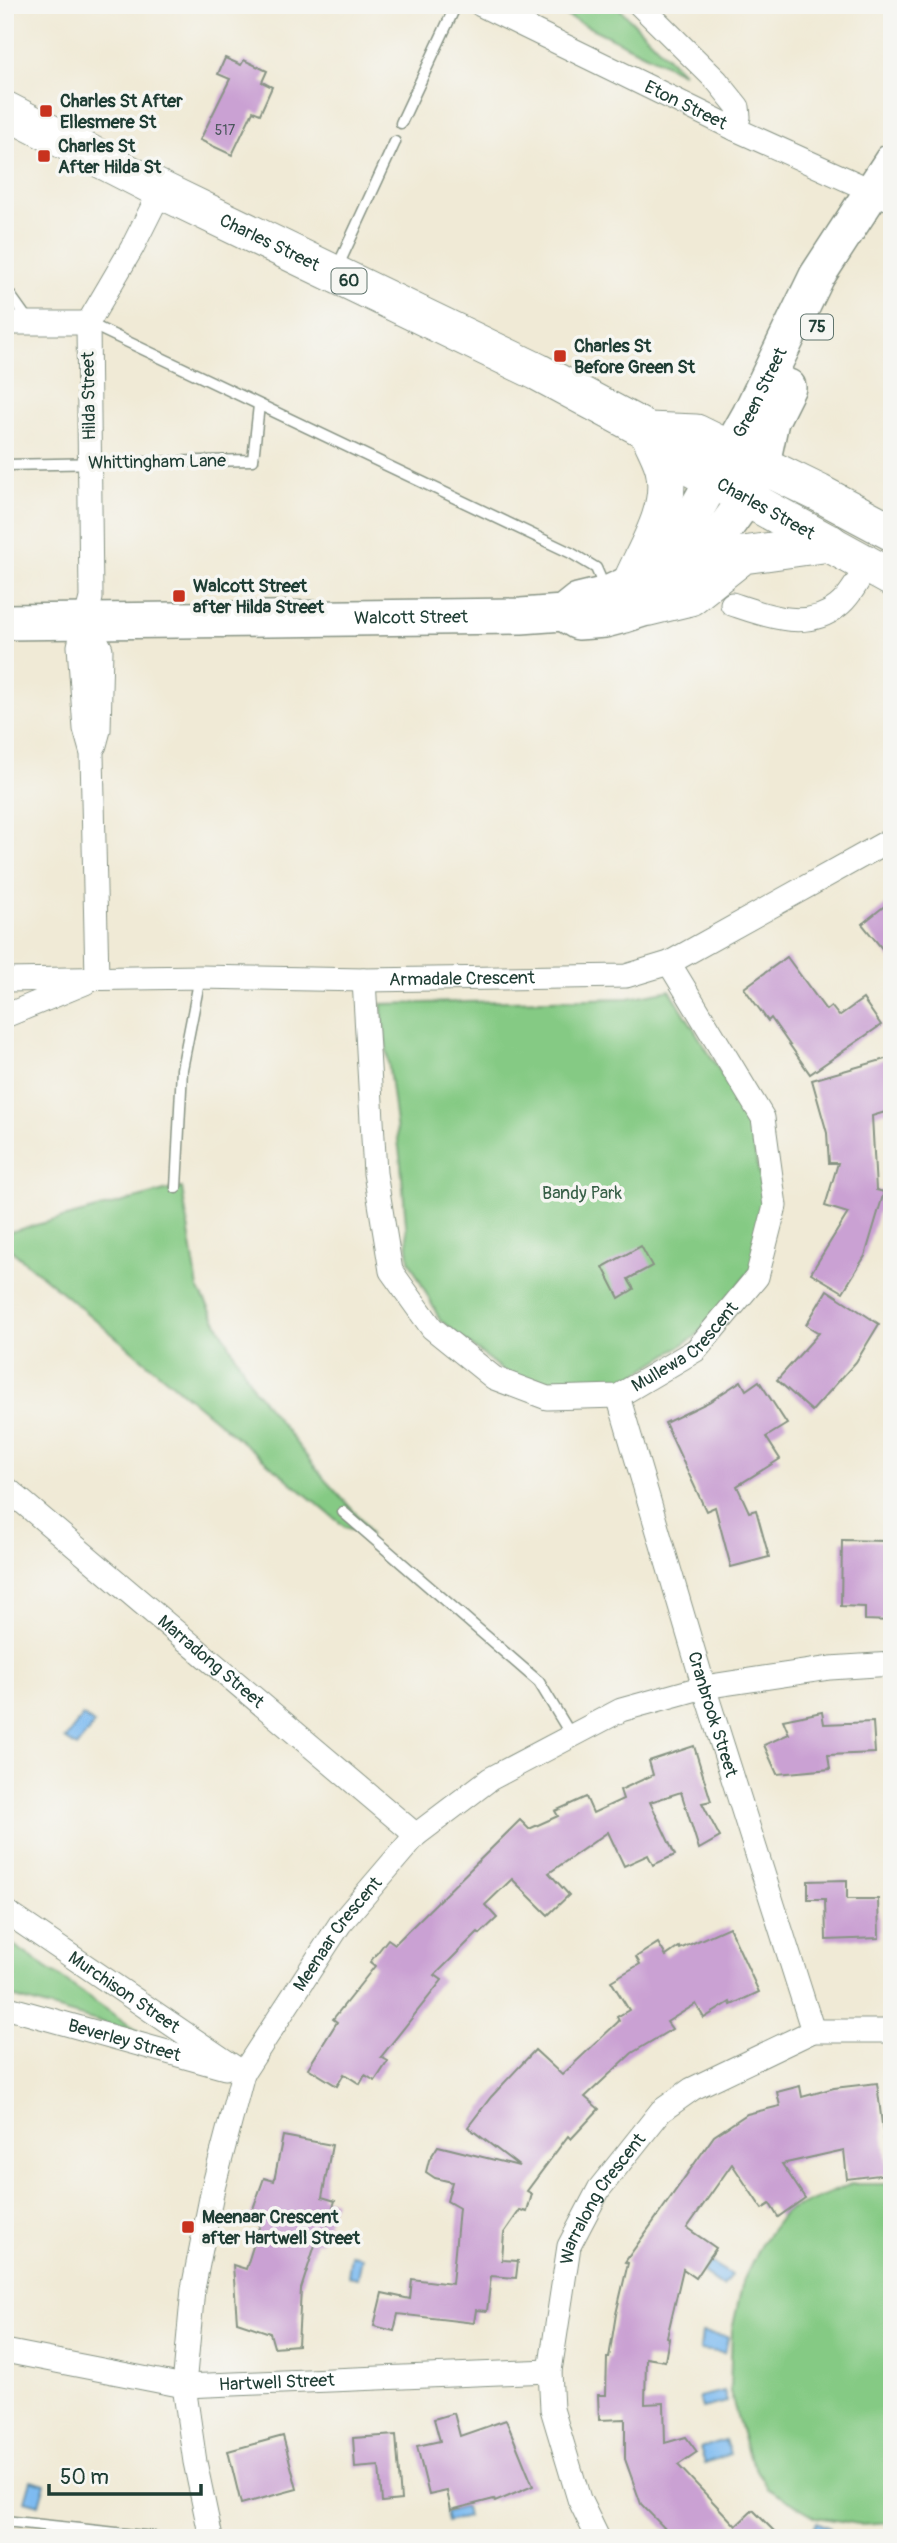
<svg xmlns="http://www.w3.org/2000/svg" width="897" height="2543" font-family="Pangolin,sans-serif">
<rect width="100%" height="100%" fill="#f6f6f2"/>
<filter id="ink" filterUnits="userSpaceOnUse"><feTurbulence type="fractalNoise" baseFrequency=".0143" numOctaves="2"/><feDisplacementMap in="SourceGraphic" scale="14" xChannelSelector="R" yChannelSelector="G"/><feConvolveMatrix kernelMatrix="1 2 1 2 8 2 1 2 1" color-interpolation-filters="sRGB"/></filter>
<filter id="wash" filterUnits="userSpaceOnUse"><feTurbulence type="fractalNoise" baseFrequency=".00686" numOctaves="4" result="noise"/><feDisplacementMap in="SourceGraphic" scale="28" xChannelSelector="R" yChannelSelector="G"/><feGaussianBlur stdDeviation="1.57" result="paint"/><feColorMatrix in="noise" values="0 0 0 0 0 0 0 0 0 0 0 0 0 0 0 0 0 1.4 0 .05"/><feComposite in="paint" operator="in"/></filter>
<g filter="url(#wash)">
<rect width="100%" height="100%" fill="#f0ead6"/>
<g fill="#85ca84" stroke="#52845c" stroke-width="2">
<path d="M544,5H616L683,73Z"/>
<path d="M670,990L747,1115L765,1202L753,1268L696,1336L621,1384L555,1390L503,1371L440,1320L409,1260L401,1164L381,1004L629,998Z"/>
<path d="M176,1188H182L198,1288L254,1389L326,1481L362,1520L370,1535L345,1527L6,1246L5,1238L9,1232Z"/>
<path d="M5,1939L142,2034L5,1995Z"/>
<path d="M851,2184H892V2522L859,2524L816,2517L767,2488L749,2457L730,2392L732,2330L743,2281L761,2244L785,2212Z"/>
</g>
<g fill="#7ebbf1" stroke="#4e7c92" stroke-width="2">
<path d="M83,1716L94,1724L77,1747L65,1739Z"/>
<path d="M351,2255L362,2257L358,2278L348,2276Z"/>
<path d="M710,2262L731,2275L723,2287L703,2273Z"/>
<path d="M702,2333L728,2337L725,2353L700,2350Z"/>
<path d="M724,2391L727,2402L702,2408L699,2397Z"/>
<path d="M725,2440L730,2454L705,2463L700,2448Z"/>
<path d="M31,2480L45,2484L39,2505L25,2501Z"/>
<path d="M465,2507L467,2517L447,2522L445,2512Z"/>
<path d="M817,2522L830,2528L825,2538H810Z"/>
</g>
<g id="blocks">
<g fill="#caa1d3">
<path d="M225,58L241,65L244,60L267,71L262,82L272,87L260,114L253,111L232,155L200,140L230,79L218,74Z"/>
<path d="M892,900V961L862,924Z"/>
<path d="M787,957L826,1010L831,1006L839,1016L863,999L881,1025L810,1074L771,1018L768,1021L744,988Z"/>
<path d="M892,1057V1110L872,1116L876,1190L884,1192L865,1256L843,1292L811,1273L848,1213L825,1206L838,1163H829L827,1133L812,1080Z"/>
<path d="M641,1246L652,1266L628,1279L634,1289L619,1298L603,1267Z"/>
<path d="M827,1290L879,1324L856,1362L812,1411L777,1380L819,1333L806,1325Z"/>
<path d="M741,1381L746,1390L759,1381L787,1424L766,1437L780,1459L737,1486L749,1512L756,1510L769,1557L731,1567L715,1507L706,1511L665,1423L709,1402Z"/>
<path d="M842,1540L885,1541V1546H892V1621L865,1620V1607L841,1606Z"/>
<path d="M822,1712L824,1724L873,1722L875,1753L828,1755L830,1769L777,1774L764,1745L789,1734L783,1720Z"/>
<path d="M694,1746L711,1801L702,1803L720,1837L699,1849L681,1792L650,1802L675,1855L653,1865L648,1855L624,1866L608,1832L549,1873L569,1895L548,1915L512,1879L485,1905L497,1918L480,1934L478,1932L435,1975L442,1980L381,2057L388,2061L375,2081L365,2075L360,2084L344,2074L337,2086L308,2068L337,2022L333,2019L375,1966L370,1962L388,1939L395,1944L520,1820L529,1829L558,1816L555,1811L586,1797L593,1813L623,1799L620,1790L653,1775L649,1761Z"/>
<path d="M847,1880V1899H878L879,1938L826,1940L825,1899H808V1881Z"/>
<path d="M729,1927L759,1992L731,2005L730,2002L704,2018L696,2004L667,2022L672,2029L632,2053L585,2097L599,2109L571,2139L568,2136L527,2191L532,2194L527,2212L520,2210L504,2233L502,2260L518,2261L516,2278L491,2276L487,2311L476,2310L474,2323L398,2314L394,2331L374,2326L382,2293L410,2299L412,2279L452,2284L459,2208L447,2201L452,2182L435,2178L426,2172L429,2160L438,2146L519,2166L468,2127L491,2097L535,2050L562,2075L619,2021L617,2017L629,2010L611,1981L640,1964L636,1957L658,1943L666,1956L679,1947L680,1949Z"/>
<path d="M877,2083L888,2174L847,2179L844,2150L782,2164L805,2198L778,2217L770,2204L762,2209L732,2164L687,2228L716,2248L696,2278L683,2269L667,2337L669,2338L665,2361L646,2358L645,2404L664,2403L665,2443L686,2437L697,2452L678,2465L736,2526L753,2510L781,2538H674L641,2504L625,2459V2419L599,2420L598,2395H606L607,2358H609L616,2314L628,2263L625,2262L714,2136L747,2114L780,2106L777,2092L800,2086L802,2097L834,2088Z"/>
<path d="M283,2136L332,2145L322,2197L335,2201L321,2243L316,2242L301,2289L298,2345L274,2347L270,2333L237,2322L233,2265L246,2269L260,2224L249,2220L264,2178L274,2181Z"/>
<path d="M454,2413L460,2436L506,2420L533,2486L495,2502L494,2499L451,2510L447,2491L429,2495L417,2446L440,2441L434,2419Z"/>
<path d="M396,2435L401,2500L382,2502L379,2466L355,2468L353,2438Z"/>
<path d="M283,2436L297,2489L241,2504L228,2451Z"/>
</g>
</g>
</g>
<g filter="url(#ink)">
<use href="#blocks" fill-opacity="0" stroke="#889485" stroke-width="2"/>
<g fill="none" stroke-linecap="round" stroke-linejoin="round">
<g stroke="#889485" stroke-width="13">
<g id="service">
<path d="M401,123L456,5"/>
<path d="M337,268L395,142"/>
<path d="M5,288L30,323"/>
<path d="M88,323L571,553L596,568L606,591"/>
<path d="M5,465L253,460L259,405"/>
<path d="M176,1188L182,1069L200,977"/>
<path d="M343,1512L539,1682L571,1735"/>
<path d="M5,2521L163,2538"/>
</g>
</g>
<g stroke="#889485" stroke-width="25">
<g id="minor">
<path id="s1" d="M481,5L735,129L892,200"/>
<path d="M640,5L717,81L738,107L739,117L735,129"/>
<path d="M5,323H88"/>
<path d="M732,604C765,615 807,632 838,606C850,597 859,579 867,566"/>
<path d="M86,620L101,649L99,730L95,745"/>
<path d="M97,978L92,754L85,729L79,646L91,598L88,323L132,248L161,190"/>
<path id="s2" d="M5,980L200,977L364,980L626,976L669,963L892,839"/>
<path id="s3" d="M364,980L375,1173L391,1271L432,1328L494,1378L547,1398L618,1396L696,1350L757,1277L775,1206L763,1118L669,963"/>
<path d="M5,1016L85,983"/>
<path id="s4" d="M618,1396L704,1687L813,2031"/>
<path id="s5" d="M5,1487L416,1835"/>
<path id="s6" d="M5,1911L243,2073"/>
<path id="s7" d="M5,2007L225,2068"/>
<path id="s8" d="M5,2351L184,2386L550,2371"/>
<path id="s9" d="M211,2538L195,2462L184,2386L193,2289L213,2188L243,2073L340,1924L416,1835L490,1779L621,1710L704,1687L830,1668L892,1664"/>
<path id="s10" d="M598,2538L579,2499L552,2409L550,2371L569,2246L599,2189L661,2111L692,2089L813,2031H892"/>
</g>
</g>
<g stroke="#889485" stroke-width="38">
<g id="primary">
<path d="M563,613L578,622L605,620L624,615L649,607L694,571L746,499L762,464L771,421L788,387"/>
<path id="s11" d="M5,622L521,616L563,613L578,601L607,594L631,583L652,568L668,551L696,510L750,414L817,276L892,161"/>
</g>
</g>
<g stroke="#889485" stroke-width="39">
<g id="trunk">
<path id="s12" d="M5,110L161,190L538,372L648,431L681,462L892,578"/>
<path d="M648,431L696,433L819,493L892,532"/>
<path d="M631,583C645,550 671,512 665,475C664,462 655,448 650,435"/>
<path d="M649,607L690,597L743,555L830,543"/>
</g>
</g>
<use href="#service" stroke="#fff" stroke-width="10"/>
<use href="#minor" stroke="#fff" stroke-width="23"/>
<use href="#primary" stroke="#fff" stroke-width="35"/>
<use href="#trunk" stroke="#fff" stroke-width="37"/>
</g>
</g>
<g fill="#c8321e" stroke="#f6f6f2" stroke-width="2.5">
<rect x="39" y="104" width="14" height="14" rx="3.5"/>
<rect x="37" y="149" width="14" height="14" rx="3.5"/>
<rect x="553" y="349" width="14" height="14" rx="3.5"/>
<rect x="172" y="589" width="14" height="14" rx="3.5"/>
<rect x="181" y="2220" width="14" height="14" rx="3.5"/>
</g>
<g text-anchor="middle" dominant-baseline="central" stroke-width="7" stroke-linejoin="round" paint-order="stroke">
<g font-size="14" fill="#4a565c">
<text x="225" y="130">517</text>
</g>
<g fill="#f6f6f2" stroke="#60746d" stroke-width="2">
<rect x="331.5" y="268.5" width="35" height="25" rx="5"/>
<rect x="801" y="314.5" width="32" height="25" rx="5"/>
</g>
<g font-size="16" font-weight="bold" fill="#1f3d34">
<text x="349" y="281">60</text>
<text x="817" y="327">75</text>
</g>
<g font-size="18" font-weight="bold" fill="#1f3d34" stroke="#f6f6f2" text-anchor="start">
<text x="60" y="101">Charles St After<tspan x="60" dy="21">Ellesmere St</tspan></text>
<text x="58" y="146">Charles St<tspan x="58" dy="21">After Hilda St</tspan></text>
<text x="574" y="346">Charles St<tspan x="574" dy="21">Before Green St</tspan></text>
<text x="193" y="586">Walcott Street<tspan x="193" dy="21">after Hilda Street</tspan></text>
<text x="202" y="2217">Meenaar Crescent<tspan x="202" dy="21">after Hartwell Street</tspan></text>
</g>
<g font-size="18" fill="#1f3d34" stroke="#f6f6f2">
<text stroke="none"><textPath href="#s1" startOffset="228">Eton Street</textPath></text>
<text stroke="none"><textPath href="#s12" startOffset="296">Charles Street</textPath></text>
<text stroke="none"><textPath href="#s11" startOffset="866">Green Street</textPath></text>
<text transform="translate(89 396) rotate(-91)">Hilda Street</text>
<text transform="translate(157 462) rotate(-1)">Whittingham Lane</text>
<text stroke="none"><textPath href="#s12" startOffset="861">Charles Street</textPath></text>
<text stroke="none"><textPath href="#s11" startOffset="406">Walcott Street</textPath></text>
<text stroke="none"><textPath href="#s2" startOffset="457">Armadale Crescent</textPath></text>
<text stroke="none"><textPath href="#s3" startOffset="654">Mullewa Crescent</textPath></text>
<text stroke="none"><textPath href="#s5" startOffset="270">Marradong Street</textPath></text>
<text stroke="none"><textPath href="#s4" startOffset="332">Cranbrook Street</textPath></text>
<text stroke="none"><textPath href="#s9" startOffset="642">Meenaar Crescent</textPath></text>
<text stroke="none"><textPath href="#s6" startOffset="144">Murchison Street</textPath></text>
<text stroke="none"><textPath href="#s7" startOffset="124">Beverley Street</textPath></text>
<text stroke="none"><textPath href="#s10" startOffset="359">Warralong Crescent</textPath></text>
<text stroke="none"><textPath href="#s8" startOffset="275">Hartwell Street</textPath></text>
</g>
<g font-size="18" fill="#386048" stroke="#f6f6f2">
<text x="582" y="1193">Bandy Park</text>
</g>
</g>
<rect width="897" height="2543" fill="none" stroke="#f6f6f2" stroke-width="28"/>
<path d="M49 2484v10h152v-10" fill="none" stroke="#1f3d34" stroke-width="3.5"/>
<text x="60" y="2484" font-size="21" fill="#1f3d34" stroke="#f6f6f2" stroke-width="5" paint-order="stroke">50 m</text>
</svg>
